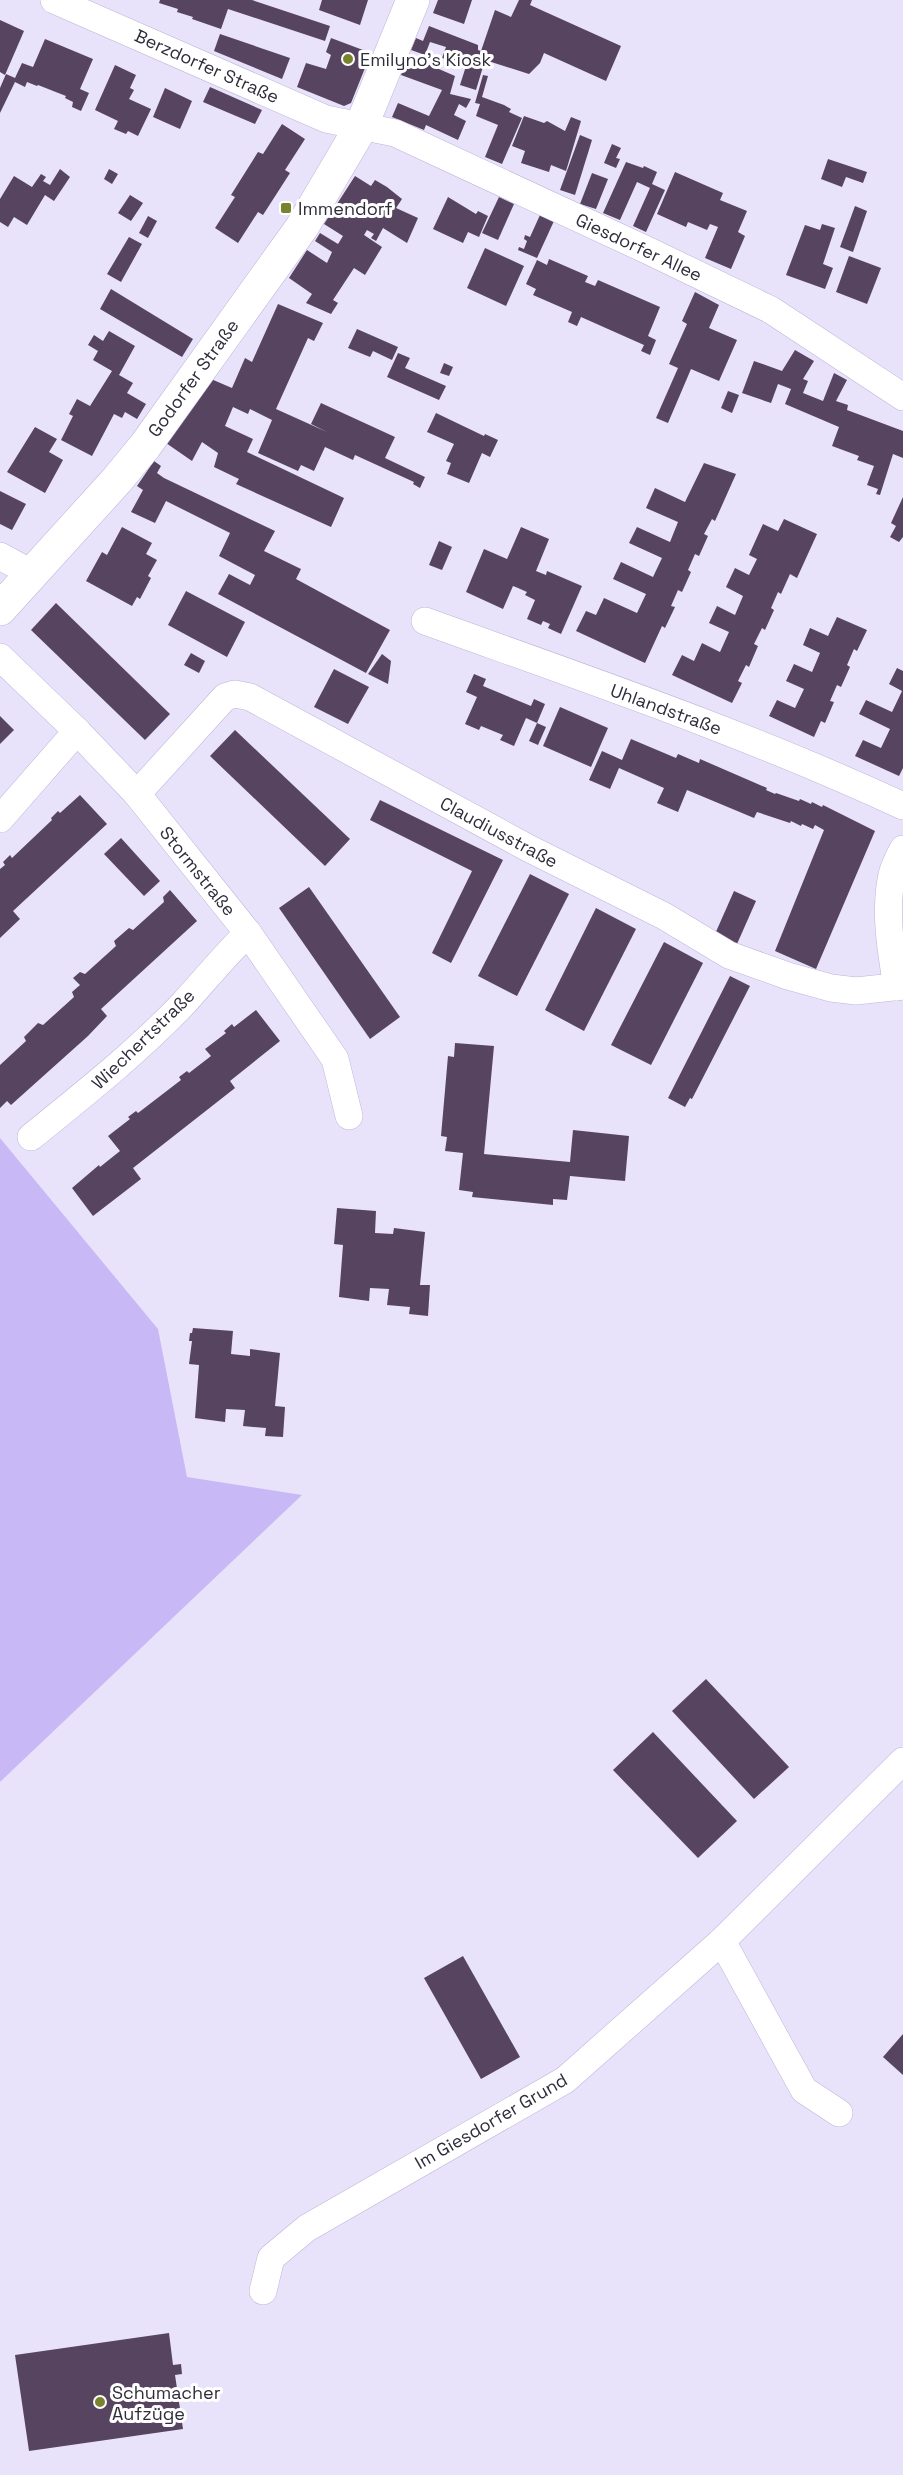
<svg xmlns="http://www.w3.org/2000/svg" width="903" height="2475" font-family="'Space Grotesk',sans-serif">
<rect width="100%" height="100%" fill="#e8e3fa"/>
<path fill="#c8b9f6" d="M0,1138L158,1329L187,1477L302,1495L0,1782Z"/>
<g fill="#574460">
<path d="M160,0H252L330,26L325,41L228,9L221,29L192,19L193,17L177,12L178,9L159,3Z"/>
<path d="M322,0H368L360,25L319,10Z"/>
<path d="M438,0H472L464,24L433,13Z"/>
<path d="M519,0H532L530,5L621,46L606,81L544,53L540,63L529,74L485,60L476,90L460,85L466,66L442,58L446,47L430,42L425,55L411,50L416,38L423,41L429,26L478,45V50L481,51L495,10L511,17Z"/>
<path d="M0,20L24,31L5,75L0,72Z"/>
<path d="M220,34L290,58L282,79L214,51Z"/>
<path d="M331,38L371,53L351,103L344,106L297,87L306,63L326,69L331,55L326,52Z"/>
<path d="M45,39L93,59L80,89L89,93L81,111L72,107L73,102L65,98L66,96L38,85L37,86L27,82L25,87L15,82L0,113V88L6,74L15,78L22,63L33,67Z"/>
<path d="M409,56L455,76L450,94L471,99L466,108L459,104L454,115L466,121L458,140L426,125L424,130L392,117L398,103L429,116L442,90L401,75Z"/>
<path d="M115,65L136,75L130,88L134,90L129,99L151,109L138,136L128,131L126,134L114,129L118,121L95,110Z"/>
<path d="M483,75L488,76L482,97L504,105L511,109L509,112L522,118L502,164L485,157L498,125L476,116L480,104L475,103Z"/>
<path d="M210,87L262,110L255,124L203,102Z"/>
<path d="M165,88L192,101L180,129L153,117Z"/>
<path d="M524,116L544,123L547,121L565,131L571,117L581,121L566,171L551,165L549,172L521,163L525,151L512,146Z"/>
<path d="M282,124L305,139L285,170L290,173L263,215L258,212L238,243L215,228L235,197L231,195L258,152L263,154Z"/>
<path d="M580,135L592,140L575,195L560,190Z"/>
<path d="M612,144L621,148L616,158L620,159L616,168L604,163Z"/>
<path d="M828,159L867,172L863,183L846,177L842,187L821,179Z"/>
<path d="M626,162L643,168L644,166L657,172L652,184L665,190L646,232L633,226L650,188L637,182L620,220L603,213Z"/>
<path d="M60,169L70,177L54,201L45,195L27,225L14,217L8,227L0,222V199L14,176L32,187L41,174L46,177L43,181L50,185Z"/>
<path d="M109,169L118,174L112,184L104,179Z"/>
<path d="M675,172L723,193L720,200L747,211L738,232L745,236L731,269L705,258L718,227L710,224L707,230L688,222L686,227L657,214Z"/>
<path d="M592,173L608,179L596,209L580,204Z"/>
<path d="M355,176L371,186L375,180L387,187L402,199L396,208L418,218L407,243L383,228L376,241L371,238L374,234L367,230L364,235L382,247L365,275L354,268L333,300L338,303L331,314L306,303L312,294L289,278L307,250L327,263L332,252L315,241L320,233L338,244L343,236L324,224Z"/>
<path d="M130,195L143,203L131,221L118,213Z"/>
<path d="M448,197L476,214L478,211L488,216L479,237L468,232L463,243L433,229Z"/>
<path d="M499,197L514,204L498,240L482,233Z"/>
<path d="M855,206L867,211L853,252L840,247Z"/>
<path d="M540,215L554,221L537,258L518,250L519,247L524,249L527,241L524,239L525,235L530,237Z"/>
<path d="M148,216L157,221L148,238L139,233Z"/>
<path d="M822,224L835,228L823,264L833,268L825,289L786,275L805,225L820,230Z"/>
<path d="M129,237L142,244L121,282L107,274Z"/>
<path d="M485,248L524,266L506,306L467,288Z"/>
<path d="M849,256L881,268L867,304L836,292Z"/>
<path d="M549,259L588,276L585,282L595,286L598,280L660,307L648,336L656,340L650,355L641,351L644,345L581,317L577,326L568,322L572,312L533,295L536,289L526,284L537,260L547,265Z"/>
<path d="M111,289L193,339L182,357L100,309Z"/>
<path d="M695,292L719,305L709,328L737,340L719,381L691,369L668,423L656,418L678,368L669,364L687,324L682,321Z"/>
<path d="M278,304L323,323L314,341L308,338L276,409L327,432L311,424L321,403L395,437L385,458L425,477L420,488L413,484L414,482L355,455L353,460L325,447L314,471L301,465L298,471L258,453L272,420L250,409L248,414L233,407L225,426L253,439L247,452L344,498L331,527L236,484L239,479L214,467L218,453L202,442L192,461L166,443L211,379L232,388L245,358L252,362Z"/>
<path d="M357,329L398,347L392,360L373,351L370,357L348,348Z"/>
<path d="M109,331L135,346L119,375L133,383L127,393L146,404L137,419L125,412L122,418L114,414L92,456L61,440L73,416L69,414L77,399L90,406L112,371L93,360L98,351L88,345L94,335L103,341Z"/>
<path d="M795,350L814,361L803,379L808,381L803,393L823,401L834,373L847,380L836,401L848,405L847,410L903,431V458L893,454L880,495L876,494L878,489L867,485L874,466L857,460L859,456L832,446L839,427L785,404L791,389L778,384L771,403L742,393L754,361L782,371Z"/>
<path d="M398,353L410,358L405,368L446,386L439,400L387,377Z"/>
<path d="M444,363L453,367L449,376L440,373Z"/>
<path d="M728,391L739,395L732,413L721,408Z"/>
<path d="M436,413L484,436L485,434L498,440L490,457L482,453L469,483L447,474L451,463L446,461L454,444L427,432Z"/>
<path d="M35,427L57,439L49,452L63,460L45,493L7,472Z"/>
<path d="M154,461L161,466L157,473L164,478L275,531L264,551L301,569L296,579L390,630L366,673L218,594L229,574L250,585L255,575L219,556L230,533L166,501L155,523L131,512L143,490L137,486Z"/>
<path d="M704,463L736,474L715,521L712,519L704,534L708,536L699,556L695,554L688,570L691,572L682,592L678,590L671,606L675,607L665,628L662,626L645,663L576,631L586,611L596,615L604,598L637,613L646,594L613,579L621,562L653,577L662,558L629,543L637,527L670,542L678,522L646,508L655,488L685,502Z"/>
<path d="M0,491L26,504L12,530L0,524Z"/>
<path d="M903,497V537L899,542L890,537L896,526L891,523Z"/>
<path d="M784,519L817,534L797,578L790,574L781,594L778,592L771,608L774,610L765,630L762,628L754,644L758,646L749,667L746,665L738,681L742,683L732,703L672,675L682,655L694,661L702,643L720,652L729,632L709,623L717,606L735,615L743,596L726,587L735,568L749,575L757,559L749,555L763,524L778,531Z"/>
<path d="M122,527L152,543L146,554L157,560L148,576L151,578L140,599L137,597L132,606L86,581L102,552L107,555Z"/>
<path d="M521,527L549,539L536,571L546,575L547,571L582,586L561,634L548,628L550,624L543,621L541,625L527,619L535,600L525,595L527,592L518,588L513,586L503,609L466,592L484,549L507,559Z"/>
<path d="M439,541L452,547L442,570L429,565Z"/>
<path d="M186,591L245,622L227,657L168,625Z"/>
<path d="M56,603L170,714L145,740L31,630Z"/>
<path d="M837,617L867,630L857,651L854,649L847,665L850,667L841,687L837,685L830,701L834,702L825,723L821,721L814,737L769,716L777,700L795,708L804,689L786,681L794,664L812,672L820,653L803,645L810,628L828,636Z"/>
<path d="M191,653L205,661L199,673L184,665Z"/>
<path d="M382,654L391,661L388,684L368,674Z"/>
<path d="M897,668L903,671V768L899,776L855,756L863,740L881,748L890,729L859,714L866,700L892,712L902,691L889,684Z"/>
<path d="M334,669L369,687L348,724L314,707Z"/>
<path d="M474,674L486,679L483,686L531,706L534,699L545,704L537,723L526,718L514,746L500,740L503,735L481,726L479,730L465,724L477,697L466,692Z"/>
<path d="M560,707L608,728L591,767L543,746Z"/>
<path d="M0,716L14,730L0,744Z"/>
<path d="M537,723L546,727L538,745L529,741Z"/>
<path d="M235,730L350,839L325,866L210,756Z"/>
<path d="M631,739L676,758L678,754L699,763L700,759L767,788L766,790L775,794L776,793L799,801L800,799L811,804L812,802L822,807L823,805L875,831L816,969L775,951L824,830L815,825L813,829L802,824L801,826L791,821L790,823L757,812L754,818L687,790L678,812L657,803L664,788L619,768L610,789L589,780L602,751L622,760Z"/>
<path d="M80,795L107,824L13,911L20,919L0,938V869L5,865L3,862L10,855L12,858L52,820L51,818L58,811L60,813Z"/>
<path d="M380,800L503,860L451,963L432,953L472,871L370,820Z"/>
<path d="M121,838L160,881L144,896L104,854Z"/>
<path d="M530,874L569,894L517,996L478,976Z"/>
<path d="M309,887L400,1017L370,1039L279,908Z"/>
<path d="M170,890L197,921L101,1009L107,1016L88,1036L11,1105L7,1101L0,1108V1065L26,1041L24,1037L38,1023L43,1025L74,997L72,992L80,985L73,978L80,972L85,974L116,946L114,941L129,928L133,930L164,902L163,897Z"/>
<path d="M734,891L756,901L737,944L715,934Z"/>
<path d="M596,908L636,929L584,1031L545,1010Z"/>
<path d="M664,942L703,963L651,1065L611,1045Z"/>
<path d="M730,976L750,986L692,1099L690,1098L685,1107L668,1098Z"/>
<path d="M256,1010L280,1041L230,1081L235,1088L133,1168L141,1179L93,1216L72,1188L99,1165L100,1167L120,1151L108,1136L130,1119L128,1117L136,1111L138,1113L181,1080L179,1077L187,1071L189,1073L211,1056L205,1049L226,1033L224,1031L232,1024L234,1027Z"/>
<path d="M455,1043L494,1046L484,1154L570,1162L573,1130L629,1136L625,1181L570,1176L567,1200L553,1199V1205L472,1197L473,1192L459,1190L463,1153L445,1151L447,1137L441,1136L448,1056L454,1057Z"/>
<path d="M337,1208L376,1211L375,1233L393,1234L394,1228L425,1232L420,1285H430L428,1316L409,1314L410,1307L387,1305L389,1289L370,1288L369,1301L339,1297L343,1245L334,1244Z"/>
<path d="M193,1328L233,1331L231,1354L250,1356V1349L280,1353L275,1406L285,1407L283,1437L265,1436L266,1428L243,1426L245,1410L226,1409L225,1422L195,1418L199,1365L189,1364L192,1341H189L190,1333H192Z"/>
<path d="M706,1679L789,1767L754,1799L672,1711Z"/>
<path d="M653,1732L737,1821L698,1858L613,1770Z"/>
<path d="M463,1956L520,2057L481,2079L424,1978Z"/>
<path d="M903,2034V2075L883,2057Z"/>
<path d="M169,2333L173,2365L181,2364L182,2374L175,2375L183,2429L29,2451L15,2355Z"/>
</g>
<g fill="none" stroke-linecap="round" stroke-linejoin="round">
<g stroke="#bdb5d9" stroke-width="28">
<g id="street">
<path d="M54,0L326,119L395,133L651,252L771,310L903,397"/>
<path d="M0,556L33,574"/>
<path d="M425,621C586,679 748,734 903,806"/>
<path d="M0,657L77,731L137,794L248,933L335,1059L349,1116"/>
<path d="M137,794L225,697L235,694L250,697L528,848L664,916L729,955L788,976L831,988L856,991L903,986"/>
<path d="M0,819L77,731"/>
<path d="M897,987C891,951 884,911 892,875C894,866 899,857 903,849"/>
<path d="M31,1137C83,1095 136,1053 183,1004C205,980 225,955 248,933"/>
<path d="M722,1941L804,2090L839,2113"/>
<path d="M263,2291L271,2258L307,2228L565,2080L722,1941L903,1761"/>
</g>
</g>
<g stroke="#bdb5d9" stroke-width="34">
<path id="secondary" d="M0,609L117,480L145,446L302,227L361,127L413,0"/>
</g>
<use href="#street" stroke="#fff" stroke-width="27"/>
<use href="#secondary" stroke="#fff" stroke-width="33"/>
</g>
<g fill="#79822e" stroke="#fff" stroke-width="2">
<circle cx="348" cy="59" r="6"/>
<rect x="280" y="202" width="12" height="12" rx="3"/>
<circle cx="100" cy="2402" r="6"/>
</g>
<g text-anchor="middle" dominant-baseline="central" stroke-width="6" stroke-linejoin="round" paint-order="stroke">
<g font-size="18" fill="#302d3b" stroke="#fff" text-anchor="start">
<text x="360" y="59">Emilyno’s Kiosk</text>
<text x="298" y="208">Immendorf</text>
<text x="112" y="2392">Schumacher<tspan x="112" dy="21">Aufzüge</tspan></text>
</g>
<g font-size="18" fill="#302d3b" stroke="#fff">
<text transform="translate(207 66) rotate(24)">Berzdorfer Straße</text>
<text transform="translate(639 247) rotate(25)">Giesdorfer Allee</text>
<text transform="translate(193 378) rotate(-54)">Godorfer Straße</text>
<text transform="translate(666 709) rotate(20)">Uhlandstraße</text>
<text transform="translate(499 832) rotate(28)">Claudiusstraße</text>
<text transform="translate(198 871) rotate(51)">Stormstraße</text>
<text transform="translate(143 1039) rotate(-44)">Wiechertstraße</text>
<text transform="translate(491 2121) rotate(-30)">Im Giesdorfer Grund</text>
</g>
</g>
</svg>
